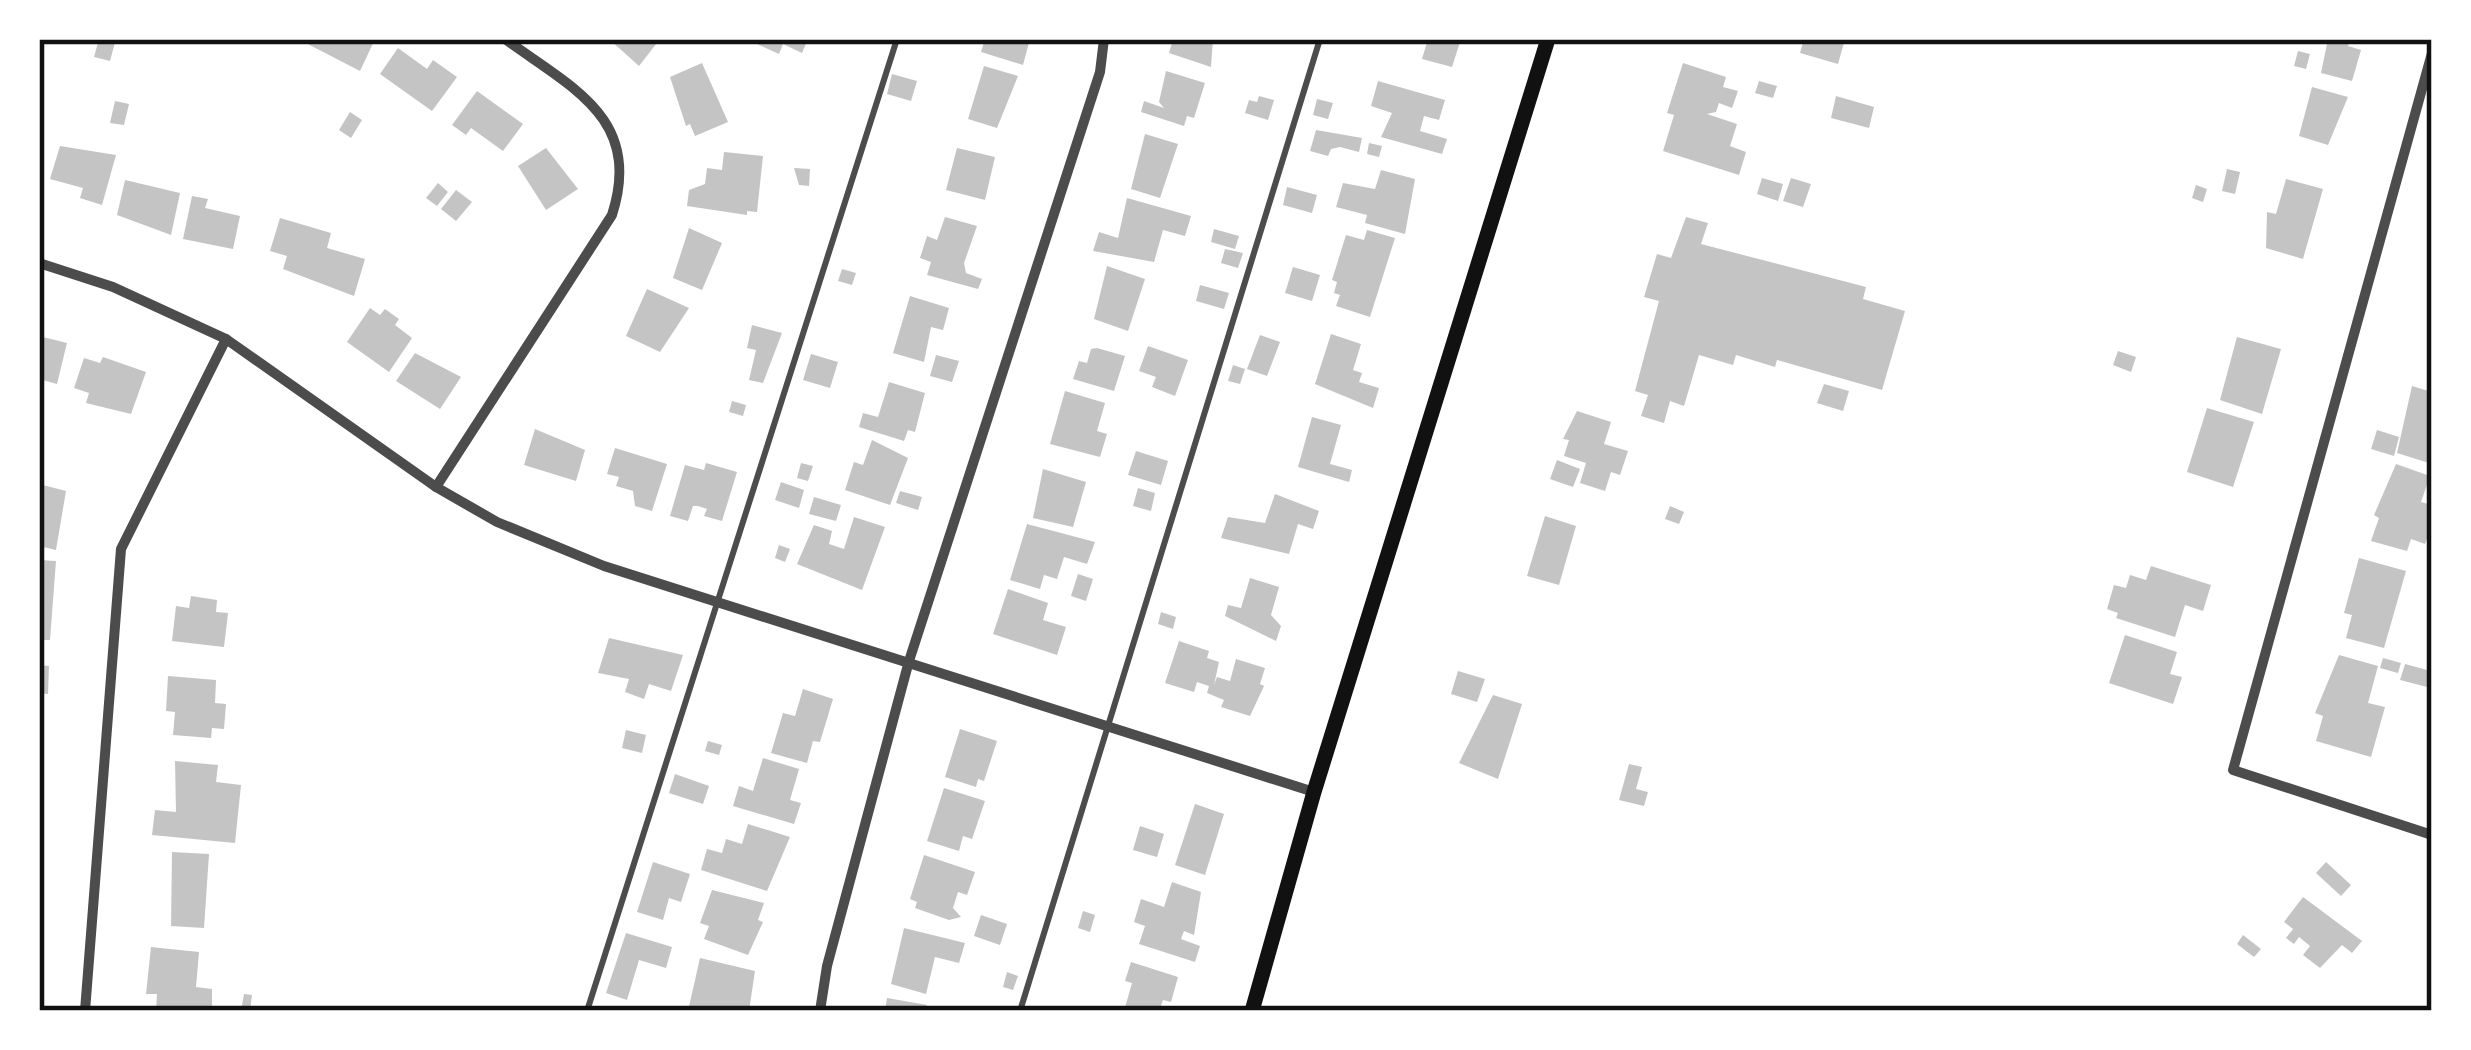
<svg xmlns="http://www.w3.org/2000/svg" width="2471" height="1050" font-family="'Golos Text',sans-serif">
<rect width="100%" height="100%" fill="#fff"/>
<g fill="#c4c4c4">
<path d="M99,39H116L110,61L94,57Z"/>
<path d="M298,39H375L360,71Z"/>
<path d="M609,39H660L639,66Z"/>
<path d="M746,39H808L802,53L783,44L779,54Z"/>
<path d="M985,39H1030L1023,65L981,52Z"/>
<path d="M1173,39H1213L1211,67L1169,53Z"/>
<path d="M1428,39H1461L1452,67L1422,59Z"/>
<path d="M1804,39H1845L1838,64L1800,53Z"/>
<path d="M2328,39H2350L2348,46L2361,50L2352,81L2321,73Z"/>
<path d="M398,48L427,69L433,60L457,77L432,111L380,74Z"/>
<path d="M2298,51L2310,54L2306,69L2294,66Z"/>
<path d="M702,63L728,122L695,136L690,124L686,126L670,77Z"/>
<path d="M1683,63L1726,77L1723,87L1738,91L1732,108L1719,103L1716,112L1707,114L1737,124L1730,146L1746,152L1739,175L1663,151L1674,115L1667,113Z"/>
<path d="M984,66L1018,76L997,128L968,119Z"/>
<path d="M1166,71L1205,83L1194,118L1187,116L1184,126L1141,112L1144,101L1164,108L1159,102Z"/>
<path d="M892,74L917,81L911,101L887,94Z"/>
<path d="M1378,81L1445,100L1439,120L1424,116L1420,131L1447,139L1442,154L1381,137L1392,113L1371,106Z"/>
<path d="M1759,81L1777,86L1773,98L1755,93Z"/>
<path d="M2312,87L2348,97L2328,145L2299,136Z"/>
<path d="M477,91L523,124L503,151L471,128L466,135L452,125Z"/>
<path d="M1259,96L1274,100L1268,120L1245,113L1249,100L1257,102Z"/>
<path d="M1836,96L1874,107L1869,128L1831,118Z"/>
<path d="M1317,99L1333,103L1328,119L1313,115Z"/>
<path d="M115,101L129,104L124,125L110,123Z"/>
<path d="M350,112L362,120L351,138L339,130Z"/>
<path d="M1316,130L1362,138L1359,152L1340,147L1331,149L1328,156L1310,151Z"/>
<path d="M1145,134L1178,144L1160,198L1131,189Z"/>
<path d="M1369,143L1382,146L1379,157L1367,154Z"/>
<path d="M60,146L116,155L102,205L80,198L83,188L50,179Z"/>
<path d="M546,148L578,189L546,210L518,166Z"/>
<path d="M957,148L995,157L985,200L946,190Z"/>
<path d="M724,152L763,156L757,212L747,211V215L687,206L689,190L705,184L707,168L722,170Z"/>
<path d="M794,168L810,169L809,186L799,185Z"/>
<path d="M2227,169L2240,172L2235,194L2222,191Z"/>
<path d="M1381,170L1415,179L1405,234L1365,223L1367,215L1336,207L1343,183L1375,189Z"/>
<path d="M1762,178L1783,184L1778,201L1757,194Z"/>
<path d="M1791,178L1811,184L1803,207L1783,201Z"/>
<path d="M2286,179L2323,189L2303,259L2266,248L2267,212L2276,214Z"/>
<path d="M125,180L180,193L171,235L117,215Z"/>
<path d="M438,183L448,192L437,206L426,198Z"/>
<path d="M2196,185L2207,189L2203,202L2192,198Z"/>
<path d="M1287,187L1317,195L1312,213L1283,205Z"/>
<path d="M456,190L472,202L456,221L441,209Z"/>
<path d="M192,196L208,199L205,208L240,216L233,249L183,239Z"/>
<path d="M1127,198L1191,216L1185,236L1163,230L1154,262L1093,251L1099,232L1118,238Z"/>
<path d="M945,217L977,226L964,263L966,273L982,279L978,289L927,275L931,262L920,258L927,236L937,240Z"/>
<path d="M1686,217L1708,223L1701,244L1866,287L1863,299L1905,311L1882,390L1777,360L1775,367L1736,355L1733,365L1699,355L1684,406L1670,401L1664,423L1641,416L1648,395L1635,391L1659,301L1644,297L1657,254L1671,258Z"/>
<path d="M280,218L331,233L327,248L365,259L354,296L283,269L287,256L270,251Z"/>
<path d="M689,228L722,243L702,290L673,278Z"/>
<path d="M1214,229L1239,236L1235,249L1211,242Z"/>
<path d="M1367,230L1395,238L1370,317L1336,306L1340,295L1334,293L1337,282L1332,280L1346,235L1364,240Z"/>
<path d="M1225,249L1243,253L1238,268L1221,263Z"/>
<path d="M1107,266L1145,279L1128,331L1094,319Z"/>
<path d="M1293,267L1320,275L1312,301L1285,293Z"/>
<path d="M842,269L856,273L852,285L838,281Z"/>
<path d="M1200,285L1229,293L1224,309L1196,301Z"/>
<path d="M647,289L689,308L660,352L626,336Z"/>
<path d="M910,296L949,308L943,330L931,327L924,362L893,353Z"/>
<path d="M370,308L380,315L385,309L399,319L395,325L412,338L389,372L347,342Z"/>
<path d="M752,325L782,333L763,383L749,380L756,350L747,348Z"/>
<path d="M1331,334L1361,344L1353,370L1362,373L1359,382L1379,388L1373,408L1315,384Z"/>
<path d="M1260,335L1280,342L1267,376L1247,369Z"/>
<path d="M39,336L67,343L57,384L39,379Z"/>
<path d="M2237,337L2281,349L2262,414L2220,400Z"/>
<path d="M1148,346L1188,360L1175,396L1152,387L1156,377L1139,371Z"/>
<path d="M1097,348L1125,356L1114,391L1073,379L1079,361L1087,363L1091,349Z"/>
<path d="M2118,351L2136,357L2131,372L2113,365Z"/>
<path d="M415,353L461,377L440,409L396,381Z"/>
<path d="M811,354L838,362L830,388L803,380Z"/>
<path d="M936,355L959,361L952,382L930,376Z"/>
<path d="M103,357L146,372L131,414L86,403L89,393L74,388L84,358L100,363Z"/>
<path d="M1233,365L1245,369L1240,384L1228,381Z"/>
<path d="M889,382L925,393L915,432L908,430L904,441L859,427L863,413L878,417Z"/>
<path d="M1824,384L1849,391L1843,411L1817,403Z"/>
<path d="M2412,386L2432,392V464L2397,453Z"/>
<path d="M1065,391L1105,403L1097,431L1107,434L1100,457L1050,444Z"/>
<path d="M732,401L746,405L743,416L729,412Z"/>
<path d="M2207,408L2254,422L2233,487L2187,472Z"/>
<path d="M1577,411L1611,422L1604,444L1628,451L1620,475L1611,472L1605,491L1580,483L1586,463L1564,456L1569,440L1563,439Z"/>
<path d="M1312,417L1341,425L1330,464L1352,470L1349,482L1298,467Z"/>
<path d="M535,429L585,450L576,481L524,465Z"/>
<path d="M2377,430L2399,437L2394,456L2371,449Z"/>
<path d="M872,440L908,458L890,505L845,490L854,462L863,465Z"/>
<path d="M615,448L667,464L652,511L635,506L633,491L616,486L619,477L607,474Z"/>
<path d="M1136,451L1168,461L1161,485L1128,475Z"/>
<path d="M1557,460L1580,469L1573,487L1550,479Z"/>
<path d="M706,463L737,472L722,521L704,516L707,509L698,506H693L688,521L670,516L685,465L704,470Z"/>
<path d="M801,463L813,466L808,481L797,478Z"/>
<path d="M2396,464L2430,476L2421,502L2432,505V526L2425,544L2411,539L2407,551L2371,541L2379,518L2374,515Z"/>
<path d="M1043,469L1086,482L1073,527L1033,518Z"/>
<path d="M781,482L804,490L799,508L775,500Z"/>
<path d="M39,484L66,491L56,550L39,546Z"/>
<path d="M1138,488L1155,493L1151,511L1133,506Z"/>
<path d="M900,491L922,497L918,510L896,503Z"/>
<path d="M1275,494L1319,511L1313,529L1298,524L1289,554L1221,538L1228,517L1265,523Z"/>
<path d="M814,497L841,505L836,521L809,514Z"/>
<path d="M1670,506L1684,512L1679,524L1665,519Z"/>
<path d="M1545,516L1576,526L1559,585L1527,576Z"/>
<path d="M854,517L885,527L862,590L797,564L814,525L832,531L829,544L844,549Z"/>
<path d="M1027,524L1095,542L1087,564L1064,557L1057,579L1044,575L1040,589L1010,580Z"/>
<path d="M779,545L790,549L785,562L775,558Z"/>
<path d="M2359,558L2406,571L2384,648L2346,638L2352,615L2344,613Z"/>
<path d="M39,560L56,561L50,640H39Z"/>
<path d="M2151,566L2211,585L2203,611L2185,605L2175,637L2116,618L2118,613L2107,609L2114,585L2126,588L2130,575L2146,580Z"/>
<path d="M1078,574L1093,579L1086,601L1071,596Z"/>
<path d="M1250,578L1279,587L1271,615L1281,626L1276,641L1225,616L1228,605L1241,608Z"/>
<path d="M1008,589L1048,603L1043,620L1066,627L1057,655L993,634Z"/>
<path d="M191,596L217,600L216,612L228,613L224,647L172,641L176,606L189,608Z"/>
<path d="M1161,612L1176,617L1173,629L1158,624Z"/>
<path d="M2125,635L2177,652L2170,674L2182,677L2173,704L2109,683Z"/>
<path d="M609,638L683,655L671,691L649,684L644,699L625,692L629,679L598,673Z"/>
<path d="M1179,641L1209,651L1207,658L1219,662L1214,685L1217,677L1230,681L1236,659L1265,668L1260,684L1264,686L1250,716L1221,707L1224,700L1207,693L1209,686L1197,682L1194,692L1165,683Z"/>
<path d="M2339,655L2378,666L2368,703L2385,707L2371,757L2316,741L2323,716L2315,713Z"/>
<path d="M2383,658L2401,663L2398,673L2380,668Z"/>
<path d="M2405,664L2431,671L2427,687L2400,680Z"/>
<path d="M39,665L49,666L48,694L39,693Z"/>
<path d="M1458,671L1485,679L1477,702L1451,694Z"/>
<path d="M168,676L216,680L215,703L226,704L224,729L212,728L211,738L173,735L175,712L166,711Z"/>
<path d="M803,689L833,699L820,742L813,741L807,763L771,753L783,713L795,716Z"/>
<path d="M1493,695L1522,704L1498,779L1459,763Z"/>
<path d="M960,729L997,741L984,781L978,779L976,787L945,777Z"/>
<path d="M626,730L646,735L642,753L622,748Z"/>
<path d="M708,741L722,745L719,755L705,751Z"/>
<path d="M763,758L799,769L790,800L801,803L794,824L733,806L739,786L753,791Z"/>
<path d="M175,761L218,765L216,782L241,785L235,843L152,835L155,810L176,812Z"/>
<path d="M1629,764L1642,767L1636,789L1648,792L1644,806L1619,800Z"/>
<path d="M675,774L709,786L703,804L669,793Z"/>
<path d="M944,788L985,801L972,839L963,836L959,851L927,841Z"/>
<path d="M1195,804L1224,814L1205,875L1175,865Z"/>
<path d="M748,824L790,837L767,891L701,870L707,849L722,853L726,839L742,844Z"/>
<path d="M1140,826L1164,834L1157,857L1133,850Z"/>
<path d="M172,852L209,854L204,928L171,926Z"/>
<path d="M924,855L975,872L967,895L958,892L953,908L961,917L949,920L915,908L917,902L910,899Z"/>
<path d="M653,862L690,874L681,902L669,898L663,920L637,912Z"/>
<path d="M2326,862L2351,885L2341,896L2316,873Z"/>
<path d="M1172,882L1201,892L1194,935L1184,931L1181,939L1200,946L1195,962L1139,944L1145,926L1134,922L1141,899L1164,907Z"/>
<path d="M712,890L764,903L758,920L763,922L748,955L704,939L709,926L700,923Z"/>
<path d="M2303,897L2362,941L2352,953L2342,945L2320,968L2303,955L2310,946L2299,937L2294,944L2286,938L2293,929L2284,922Z"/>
<path d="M1083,911L1095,915L1090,932L1078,928Z"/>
<path d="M981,915L1007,924L1000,945L974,936Z"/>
<path d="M904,928L965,943L959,963L935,957L926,994L891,984Z"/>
<path d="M626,933L672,947L666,968L639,960L627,1000L606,993Z"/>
<path d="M2243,935L2261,949L2254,957L2237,944Z"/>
<path d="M151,947L199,952L196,987L212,989V1011H156L157,994H146Z"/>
<path d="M700,958L755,971L749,1011H688Z"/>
<path d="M1131,962L1178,977L1171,1002L1163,1000L1159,1011H1124L1132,983L1125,981Z"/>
<path d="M1007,972L1018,976L1013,990L1003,987Z"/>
<path d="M244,994L252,995L250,1011H241Z"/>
<path d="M887,998L927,1005L926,1011H885Z"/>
</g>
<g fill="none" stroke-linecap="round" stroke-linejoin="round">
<g stroke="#4c4c4c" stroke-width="6">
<path d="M587,1011L897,39"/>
<path d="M1020,1011L1320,39"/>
</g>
<g stroke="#4c4c4c" stroke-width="10">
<path d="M2432,53L2233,770L2432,835"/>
<path d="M39,263L113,287L226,339L436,487L497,522L604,566L1314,792"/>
<path d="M436,487L612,215C643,118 572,88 505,39"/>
<path d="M85,1011L121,549L226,339"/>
<path d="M820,1011L827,966L909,661L1100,72L1104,39"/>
</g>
<path stroke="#111" stroke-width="15" d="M1252,1011L1314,792L1548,39"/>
</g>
<rect width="2471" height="1050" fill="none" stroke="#ffffff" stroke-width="84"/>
<rect x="42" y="42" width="2387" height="966" fill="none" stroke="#111" stroke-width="4.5"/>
</svg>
